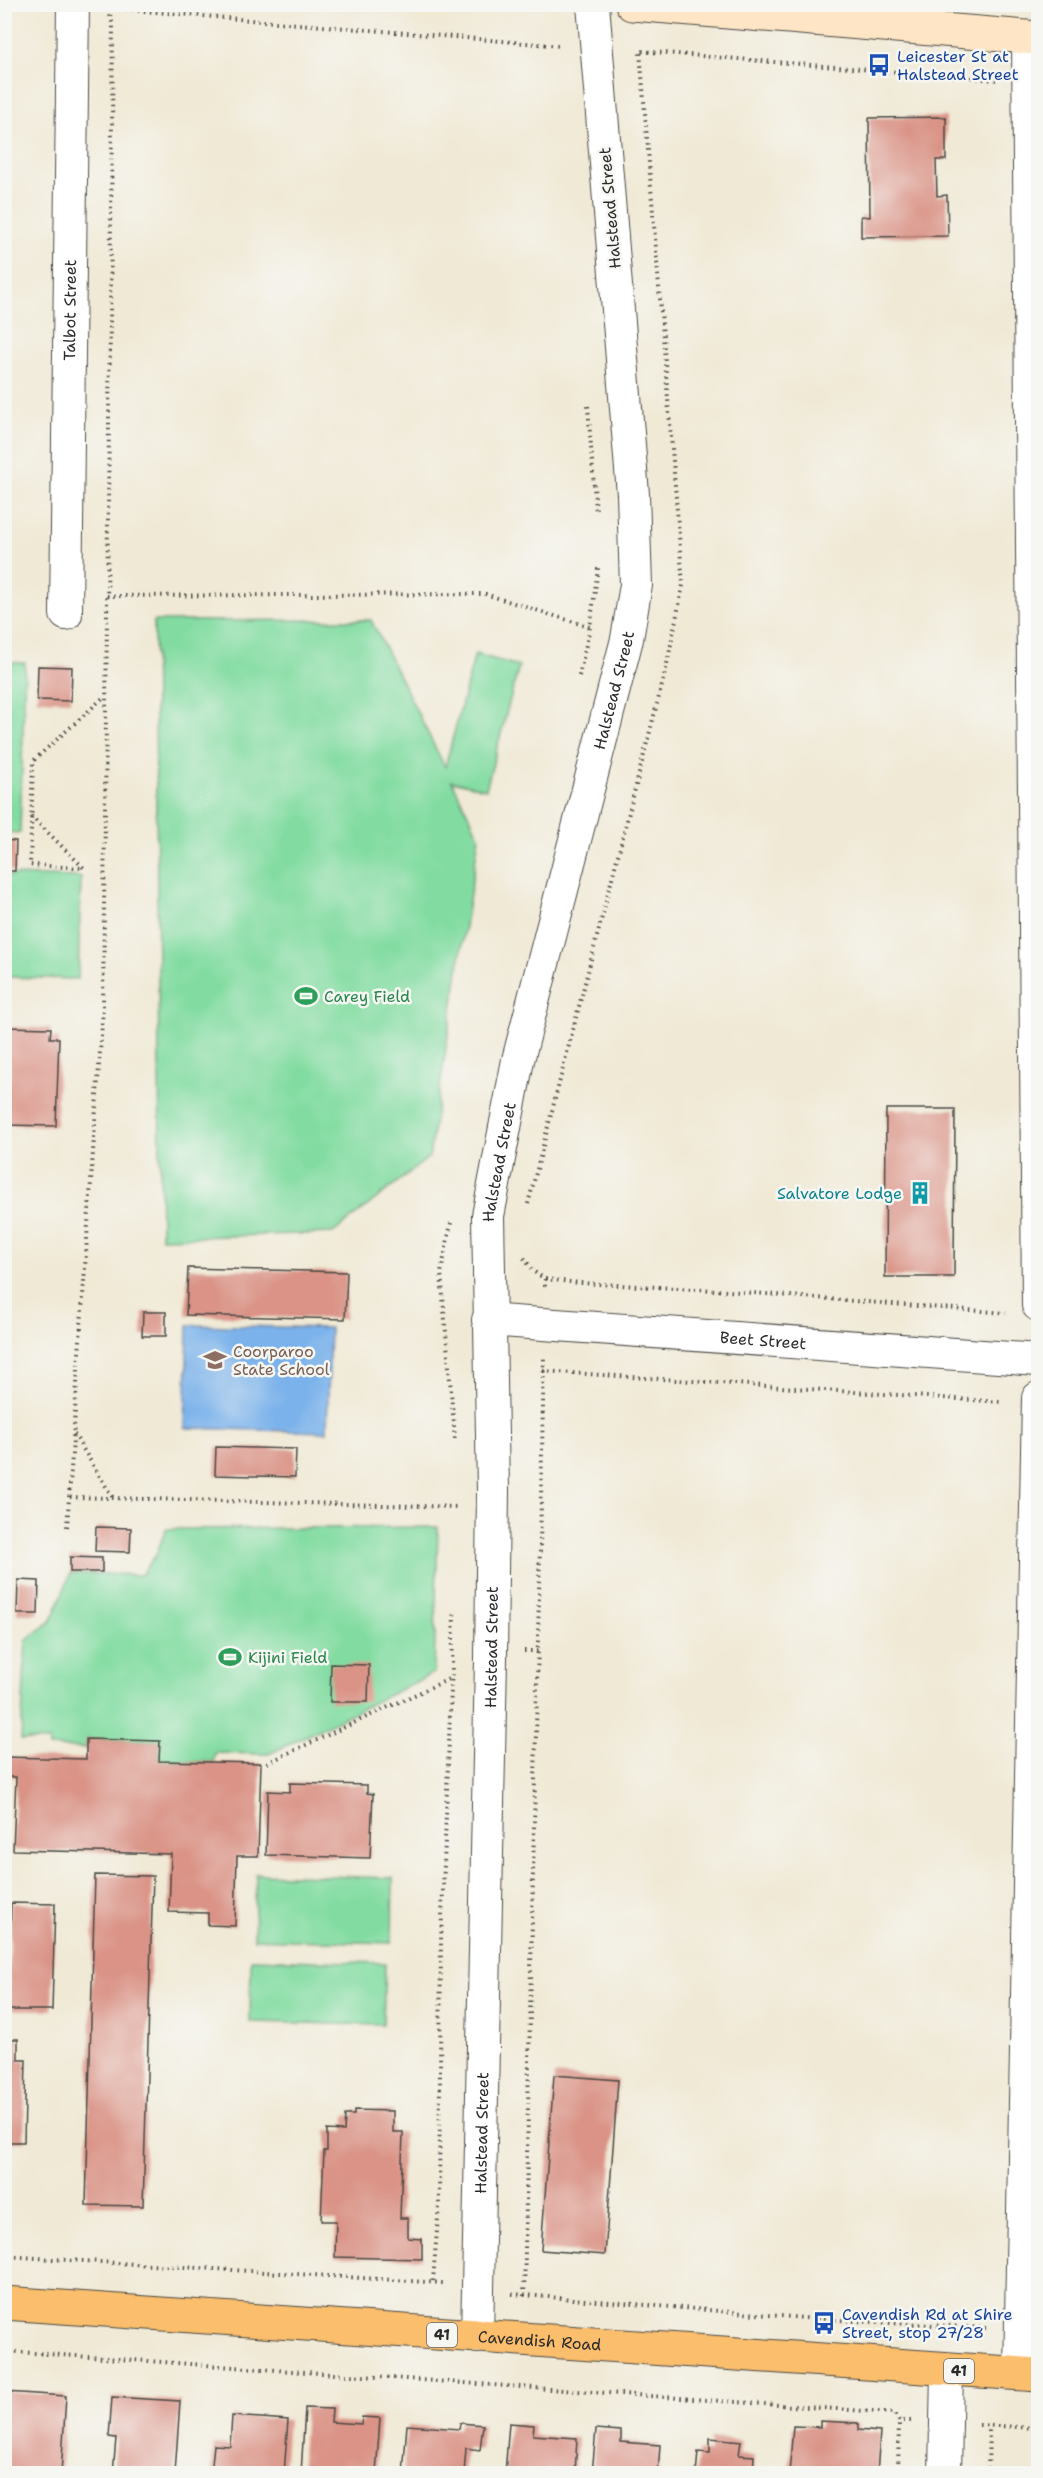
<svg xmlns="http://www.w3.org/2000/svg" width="1043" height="2478" font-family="'Shantell Sans',sans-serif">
<rect width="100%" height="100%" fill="#f6f6f2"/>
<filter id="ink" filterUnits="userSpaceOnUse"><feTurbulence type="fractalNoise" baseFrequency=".0167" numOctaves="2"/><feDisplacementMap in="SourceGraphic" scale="12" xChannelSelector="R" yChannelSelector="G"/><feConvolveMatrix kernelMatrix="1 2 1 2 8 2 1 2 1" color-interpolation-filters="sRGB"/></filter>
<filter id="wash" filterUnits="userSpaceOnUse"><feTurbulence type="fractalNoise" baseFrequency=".008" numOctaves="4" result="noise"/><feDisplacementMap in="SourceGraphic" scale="24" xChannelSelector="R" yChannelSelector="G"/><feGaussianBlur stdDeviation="1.35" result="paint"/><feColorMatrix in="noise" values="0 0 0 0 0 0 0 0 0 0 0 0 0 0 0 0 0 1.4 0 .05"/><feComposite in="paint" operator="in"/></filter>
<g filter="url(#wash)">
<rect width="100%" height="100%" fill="#f0e9d5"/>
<g fill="#82dca1" stroke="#568466" stroke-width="1.5">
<path d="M371,620L445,767L475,654L519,666L486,789L452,781L479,836L429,1157L333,1233L161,1238L154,621Z"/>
<path d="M5,662L25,663L20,833L5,832Z"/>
<path d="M5,875L81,877L78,979L5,977Z"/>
<path d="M438,1527L434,1673L269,1754L215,1753L214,1762L159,1761V1741L87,1739L86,1748L49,1747V1741L21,1740L26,1641L51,1621L71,1573L141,1575L156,1555L166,1529Z"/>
<path d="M256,1874L393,1878L392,1943L254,1939Z"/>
<path d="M251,1959L385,1963L383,2025L250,2022Z"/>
</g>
<path fill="#7cb2eb" stroke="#546e8b" stroke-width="1.5" d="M188,1325L330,1328L327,1432L185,1428Z"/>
<g id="blocks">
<g fill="#da9386">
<path d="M946,117V160H936L937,196L947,195L948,236L861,237V216L870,217L869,118Z"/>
<path d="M38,666L72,667L71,701L37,700Z"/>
<path d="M4,840L16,841L15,871H4Z"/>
<path d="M4,1027L51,1028L50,1038H59L56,1126L4,1125Z"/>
<path d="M886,1109H955L954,1277H885Z"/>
<path d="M188,1268L347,1272L345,1319L186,1315Z"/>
<path d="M143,1312H166V1336H142Z"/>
<path d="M216,1447L296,1449L295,1477L215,1475Z"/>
<path d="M96,1527L131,1528L130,1552L95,1551Z"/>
<path d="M70,1557L102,1558V1572H70Z"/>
<path d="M18,1580L39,1581L38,1614H17Z"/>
<path d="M331,1664L369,1665L368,1702H330Z"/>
<path d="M86,1739L160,1741L159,1761L261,1763L258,1856H237L235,1926L208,1925V1913L169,1912L171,1854L13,1850L16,1777H4V1757L86,1759Z"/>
<path d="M290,1783L367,1785V1793L373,1794L370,1858L266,1855L268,1791L290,1792Z"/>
<path d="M95,1875L153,1876L143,2206L86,2205Z"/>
<path d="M11,1903L55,1904L52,2010H8Z"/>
<path d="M4,2039H18V2060H26L24,2142H4Z"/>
<path d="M554,2075L618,2080L605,2255L541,2250Z"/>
<path d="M354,2110L393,2111V2132H403L400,2218H408V2238L422,2239V2259L335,2257L336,2221H321L324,2151H327V2130L344,2131L345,2115H354Z"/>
<path d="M5,2392L66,2396L61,2474H4Z"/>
<path d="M112,2397L180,2401L175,2474H113L116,2438L109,2437Z"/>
<path d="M305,2408L332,2409L331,2422L361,2424L362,2417L380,2418L376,2474H301Z"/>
<path d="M232,2416L288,2420L284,2474H211L214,2445L230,2446Z"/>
<path d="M820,2421L858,2423V2430L880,2432L877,2474H789L793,2426L820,2427Z"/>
<path d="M460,2423L483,2425L480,2450L466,2448L464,2474H403L407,2425L459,2429Z"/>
<path d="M509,2423L534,2425L533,2435L577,2438L575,2474H505Z"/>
<path d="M596,2429L621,2431V2442L660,2445L658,2474H592Z"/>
<path d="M710,2438L741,2441L739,2455L754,2456L753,2474H696L698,2452L710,2453Z"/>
</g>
</g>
</g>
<g filter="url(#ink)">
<use href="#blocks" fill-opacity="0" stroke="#494844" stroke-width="1.5"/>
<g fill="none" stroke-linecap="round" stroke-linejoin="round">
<g stroke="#494844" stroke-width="34">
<g id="street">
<path d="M1028,37L1038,1305"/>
<path id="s1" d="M66,614L73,4"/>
<path id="s2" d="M488,1320L1038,1360"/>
<path id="s3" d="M477,2337L491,1659L493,1490L488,1216L518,1060L627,639L636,585L633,494L593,4"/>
<path d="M1020,2374L1038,1398"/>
<path d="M945,2474L947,2370"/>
</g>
</g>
<g stroke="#494844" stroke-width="35">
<path id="secondary" d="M632,4L1038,38"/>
</g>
<g stroke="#494844" stroke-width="35">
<g id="primary">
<path id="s4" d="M4,2303L1038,2375"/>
</g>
</g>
<g stroke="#494844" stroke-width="4" stroke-dasharray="1.5 4.5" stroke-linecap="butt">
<path d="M108,8L561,46"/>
<path d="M588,406L596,513"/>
<path d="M107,596L485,594L590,627"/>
<path d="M579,676L590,627L598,568"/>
<path d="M31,816L84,868L30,865L33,761L105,696"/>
<path d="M528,1204L666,669L683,585L640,51L996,80"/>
<path d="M451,1223L441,1273L455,1439"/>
<path d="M524,1258L533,1271L545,1279V1289"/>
<path d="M545,1279L580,1283L715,1290L1006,1313"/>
<path d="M543,1371L1002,1402"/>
<path d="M74,1434L113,1498"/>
<path d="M70,1497L459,1507"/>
<path d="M67,1527L103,1008L113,25L110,15"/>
<path d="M524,1651H538"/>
<path d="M267,1763L451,1678"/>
<path d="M4,2256L443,2283"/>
<path d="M433,2281L439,2205L441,1940L454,1614"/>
<path d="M512,2294L817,2319L986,2328"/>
<path d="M524,2296L544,1358"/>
<path d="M4,2351L894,2413L899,2421H912"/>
<path d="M979,2425L1038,2428"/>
<path d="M898,2474L899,2421"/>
<path d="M988,2474L989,2426"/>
</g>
<use href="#street" stroke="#fff" stroke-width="32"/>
<use href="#secondary" stroke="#fde5c5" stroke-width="33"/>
<use href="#primary" stroke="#fabe6d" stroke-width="33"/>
</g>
</g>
<defs>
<g id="bus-bare" transform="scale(1.8)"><path d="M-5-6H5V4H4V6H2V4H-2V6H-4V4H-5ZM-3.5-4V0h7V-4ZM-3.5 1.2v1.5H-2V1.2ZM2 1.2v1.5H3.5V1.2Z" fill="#1a4fb4" stroke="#f6f6f2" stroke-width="2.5" paint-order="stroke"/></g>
<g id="stadium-bare" transform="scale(1.8)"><path d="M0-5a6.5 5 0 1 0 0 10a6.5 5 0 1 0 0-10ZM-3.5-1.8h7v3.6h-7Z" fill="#2e9e5b" stroke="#f6f6f2" stroke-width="2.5" paint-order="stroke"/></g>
<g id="building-bare" transform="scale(1.8)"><path d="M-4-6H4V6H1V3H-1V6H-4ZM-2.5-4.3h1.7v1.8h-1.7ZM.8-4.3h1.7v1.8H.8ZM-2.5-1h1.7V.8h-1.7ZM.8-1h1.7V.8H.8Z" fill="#0f9aa8" stroke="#f6f6f2" stroke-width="2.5" paint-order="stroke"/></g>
<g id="school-bare" transform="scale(1.8)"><path d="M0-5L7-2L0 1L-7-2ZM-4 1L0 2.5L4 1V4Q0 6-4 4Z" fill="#8d6e63" stroke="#f6f6f2" stroke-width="2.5" paint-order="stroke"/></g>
</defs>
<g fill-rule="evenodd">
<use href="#bus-bare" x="879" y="65"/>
<use href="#stadium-bare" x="306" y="996"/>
<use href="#building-bare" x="920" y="1193"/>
<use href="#school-bare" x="215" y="1360"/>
<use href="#stadium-bare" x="230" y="1657"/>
<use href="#bus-bare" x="824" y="2323"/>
</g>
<g text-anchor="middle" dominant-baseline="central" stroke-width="5" stroke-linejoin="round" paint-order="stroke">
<g fill="#f6f6f2" stroke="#686867" stroke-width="1.5">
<rect x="427" y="2323" width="30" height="24" rx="4.5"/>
<rect x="944" y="2359" width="30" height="24" rx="4.5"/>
</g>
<g font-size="15" font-weight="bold" fill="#2b2b2b">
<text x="442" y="2335">41</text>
<text x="959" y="2371">41</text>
</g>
<g font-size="16" fill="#164399" stroke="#f6f6f2" text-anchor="start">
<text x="897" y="56">Leicester St at<tspan x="897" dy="18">Halstead Street</tspan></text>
<text x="842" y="2314">Cavendish Rd at Shire<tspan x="842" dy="18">Street, stop 27/28</tspan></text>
</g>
<g font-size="16" fill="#2b2b2b" stroke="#f6f6f2">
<text transform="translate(610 208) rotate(-95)">Halstead Street</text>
<text stroke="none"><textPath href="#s1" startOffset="304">Talbot Street</textPath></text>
<text stroke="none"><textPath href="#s3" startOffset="1662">Halstead Street</textPath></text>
<text stroke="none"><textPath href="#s3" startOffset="1176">Halstead Street</textPath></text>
<text stroke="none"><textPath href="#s2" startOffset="276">Beet Street</textPath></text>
<text stroke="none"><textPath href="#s3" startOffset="690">Halstead Street</textPath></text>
<text stroke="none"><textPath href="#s3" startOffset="204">Halstead Street</textPath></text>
<text stroke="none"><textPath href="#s4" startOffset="537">Cavendish Road</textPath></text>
</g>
<g font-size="16" fill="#27864d" stroke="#f6f6f2" text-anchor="start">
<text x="324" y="996">Carey Field</text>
<text x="248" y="1657">Kijini Field</text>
</g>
<g font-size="16" fill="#0d838f" stroke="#f6f6f2" text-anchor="end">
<text x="902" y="1193">Salvatore Lodge</text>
</g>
<g font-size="16" fill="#785e54" stroke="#f6f6f2" text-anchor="start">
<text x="233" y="1351">Coorparoo<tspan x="233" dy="18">State School</tspan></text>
</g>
</g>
<rect width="1043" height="2478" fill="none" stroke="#f6f6f2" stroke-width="24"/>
</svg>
